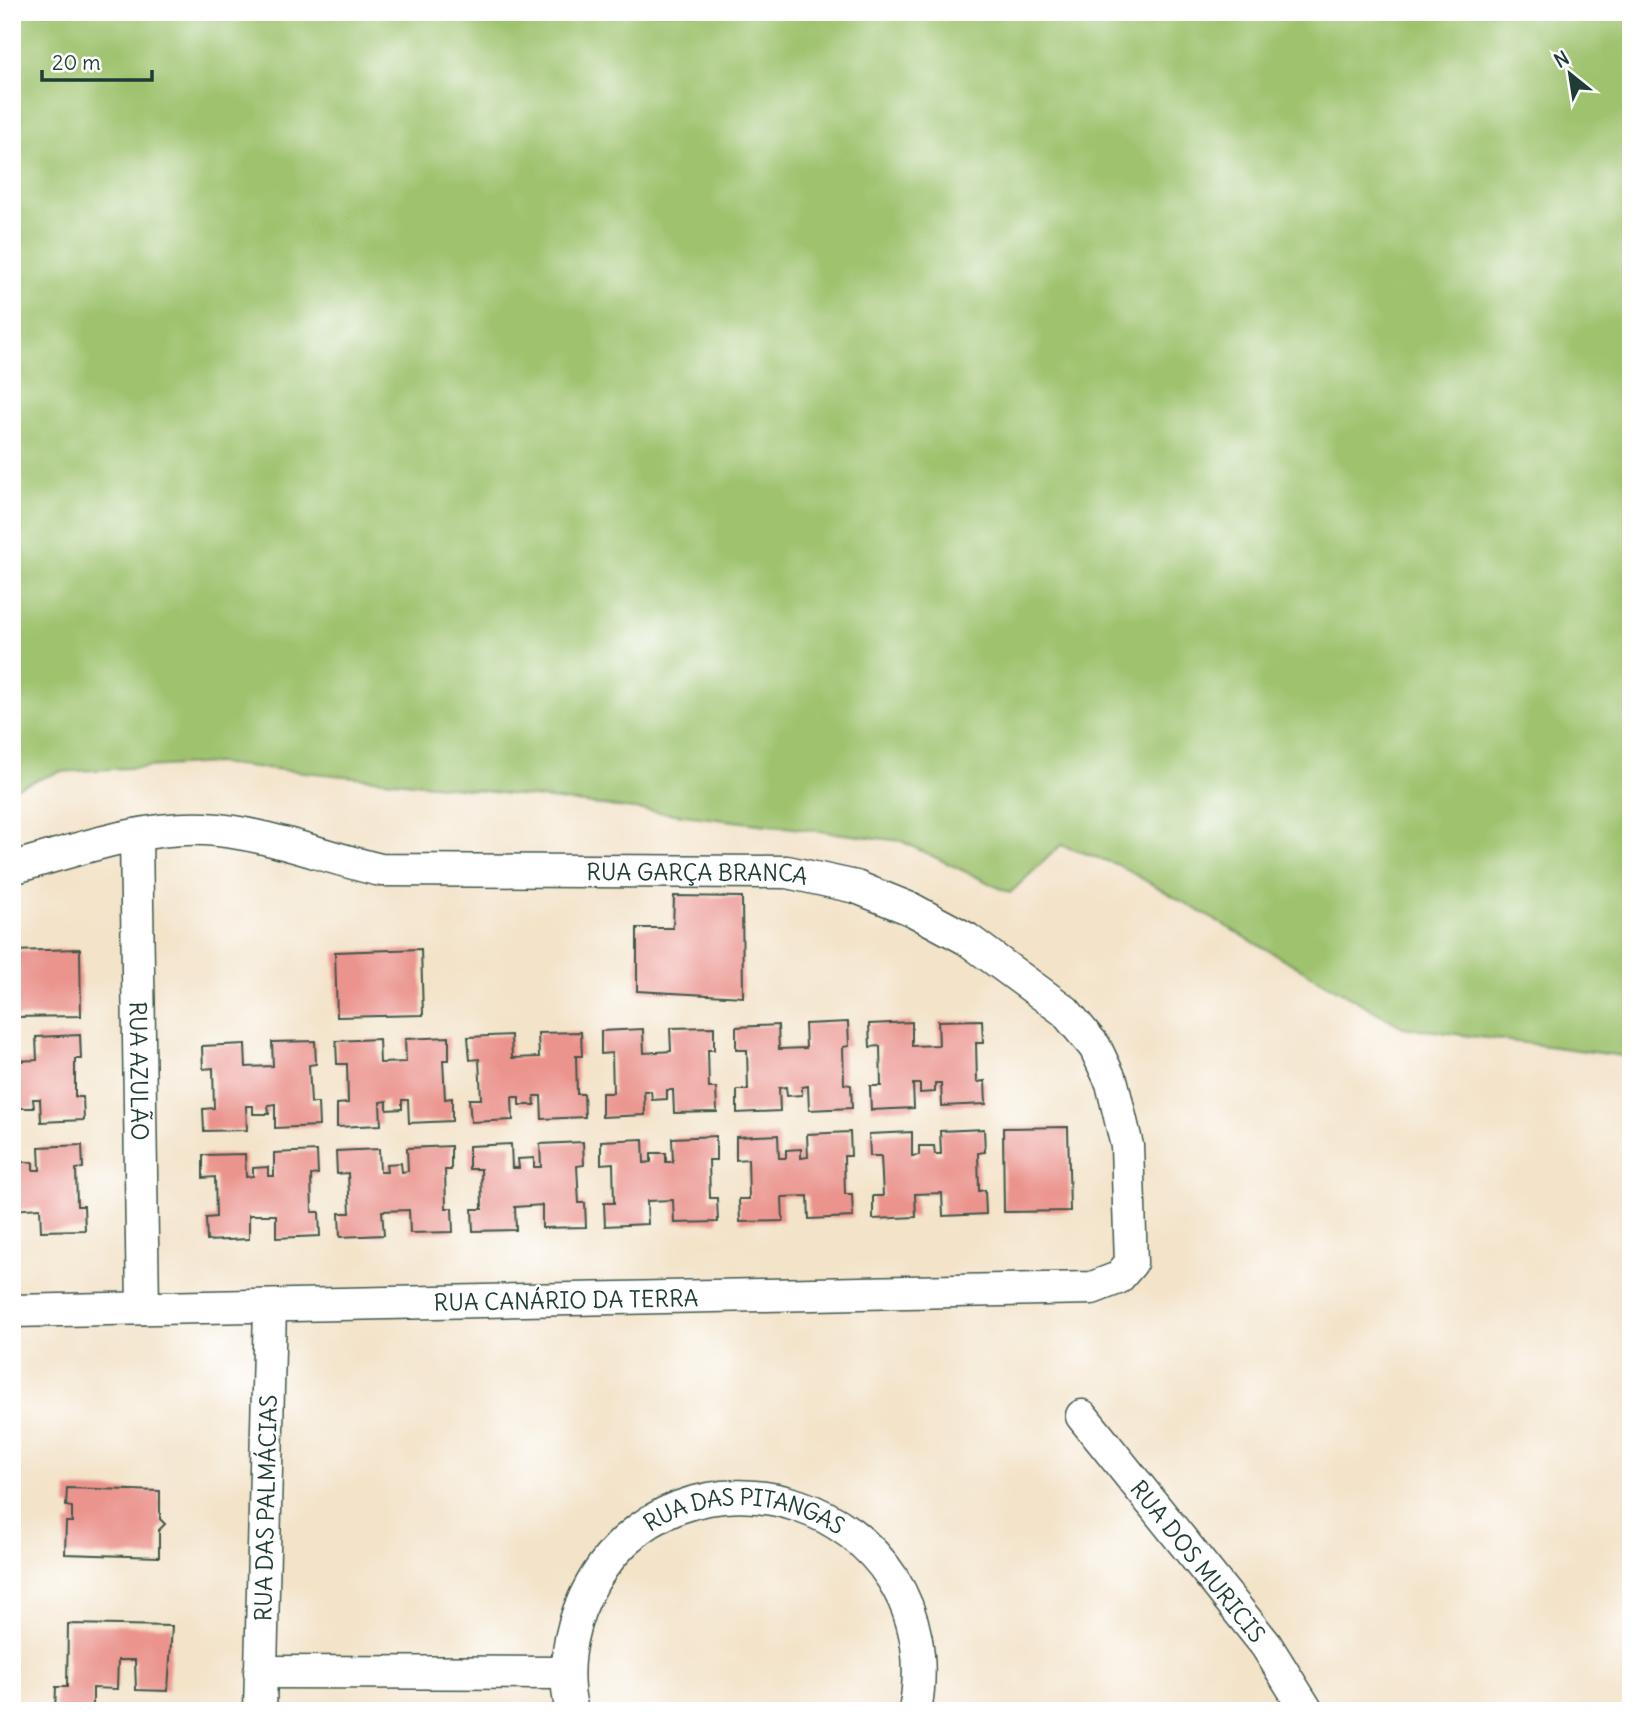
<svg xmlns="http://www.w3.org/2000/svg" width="1643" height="1723" font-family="Delius,sans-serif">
<rect width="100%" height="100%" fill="#fff"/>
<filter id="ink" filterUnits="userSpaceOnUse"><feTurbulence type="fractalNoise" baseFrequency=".0143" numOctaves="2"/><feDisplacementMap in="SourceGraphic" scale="14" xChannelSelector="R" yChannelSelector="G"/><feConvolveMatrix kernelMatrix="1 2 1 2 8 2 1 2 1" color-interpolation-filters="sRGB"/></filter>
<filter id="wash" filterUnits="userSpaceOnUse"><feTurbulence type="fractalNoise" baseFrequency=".00686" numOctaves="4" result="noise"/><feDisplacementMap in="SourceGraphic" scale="28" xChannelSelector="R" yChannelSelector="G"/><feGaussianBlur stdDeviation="1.57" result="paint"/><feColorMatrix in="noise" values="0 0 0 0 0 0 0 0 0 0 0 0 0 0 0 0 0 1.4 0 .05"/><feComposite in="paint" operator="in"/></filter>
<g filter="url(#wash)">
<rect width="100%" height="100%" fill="#f3e3c9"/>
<path fill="#9ec26d" stroke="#5e8050" stroke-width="2" d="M12,12H1631V1057L1403,1027L1118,865L1061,845L1010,893L901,841L433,785L216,763L59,772L12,789Z"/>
<g id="blocks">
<g fill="#eb948e">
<path d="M674,896L742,897L743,997L637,991V928H673Z"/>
<path d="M80,949L81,1016L12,1017V951Z"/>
<path d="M421,949L423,1015L337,1017L335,952Z"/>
<path d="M982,1020L983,1043H976L977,1082L985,1081L986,1104L942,1106L941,1083H935V1092L920,1093V1084H913L914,1108L871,1110L870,1086H881L880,1046L870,1047L869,1024L912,1022V1046L939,1045L938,1021Z"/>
<path d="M848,1022L849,1046L843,1047L844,1084L851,1085L852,1108L809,1110L808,1086L802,1087V1095L787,1096L786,1087L779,1088L780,1111L737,1113V1090H748L747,1050H736V1027L778,1025L779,1049L806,1048L805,1024Z"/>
<path d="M714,1027V1050H708L709,1088H716L717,1112L674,1113L673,1090H667V1099L652,1100L651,1091H644L645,1115L602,1117V1093H613L612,1053L601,1054V1031L643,1029L644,1053L671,1051L670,1028Z"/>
<path d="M581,1032L582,1056H576L577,1094H584L585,1117L542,1119L541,1096H534L535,1105H519V1097H512L513,1120L471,1122L469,1099H481L479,1059L470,1060L468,1037L511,1035L512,1058L539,1057L538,1033Z"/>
<path d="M80,1035L81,1059H75V1097H83L84,1120L41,1122L40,1099H33L34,1108H18V1100H12V1061L37,1060L36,1037Z"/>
<path d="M449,1037V1060H443L445,1099L452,1098V1121L409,1123L408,1100H402V1109L387,1110V1101L380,1102L381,1125L337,1127V1104L348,1103L347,1064H337L336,1041L379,1039L380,1063L406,1062L405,1039Z"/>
<path d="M315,1041L316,1064L309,1065L311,1103H318L319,1126L275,1128V1104L268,1105L269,1114H253V1106H246L247,1130L204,1131L203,1109L214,1108L213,1068L203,1069L202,1046L245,1044L246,1067L273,1066L272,1042Z"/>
<path d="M1068,1127L1070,1211L1004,1212L1003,1128Z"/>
<path d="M984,1129L985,1152L978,1153L979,1191L985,1190L986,1214L943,1216L942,1193L915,1194L916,1217L873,1219V1196H883L881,1156H870L869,1134L912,1132V1156L919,1155V1146H934L935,1154H941L940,1131Z"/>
<path d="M850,1132L851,1156H844L845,1194H852L853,1217L809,1219L808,1196L782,1197L783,1221L740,1222L739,1199H749L748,1159L736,1160V1137L778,1135L779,1158H786V1150L801,1149V1158L808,1157L807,1134Z"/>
<path d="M716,1136V1160H709L710,1198H717L718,1222L674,1223L673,1200L647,1201L648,1224L605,1226L604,1203H614L613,1163L601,1164V1141L643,1139L644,1163L651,1162V1153H666V1162H673L672,1138Z"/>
<path d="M583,1142L584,1165L577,1166L579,1203H585L586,1227L542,1228V1205L515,1207L516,1230L473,1231L472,1209H482L481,1169H469V1146L511,1144L512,1168H519L518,1159L534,1158V1167H541L540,1144Z"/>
<path d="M82,1145L83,1168L76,1169L77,1206H84L85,1230L41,1231L40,1208L12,1210V1171H18L17,1162H33V1170H40L39,1147Z"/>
<path d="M451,1146V1170H445L446,1208H452L453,1232L410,1233L409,1210L382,1211L384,1235L340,1237L339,1213H350L348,1173L337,1174L336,1151L379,1149L380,1172H387L386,1164L401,1163L402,1172L408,1171L407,1148Z"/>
<path d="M317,1151L318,1174L311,1175L312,1212H319L320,1236L276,1238V1215H249V1239L207,1241L206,1218L216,1217L215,1177L203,1178V1155L245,1154L246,1177L253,1176V1168L268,1167V1176H274V1153Z"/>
<path d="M67,1488L160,1491V1519L165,1524L159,1530V1557L65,1554L66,1522H72V1507L66,1506Z"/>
<path d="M68,1624L172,1626L168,1691L136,1690L135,1660H118L117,1689L93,1688V1711H55L56,1687H67Z"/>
</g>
</g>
</g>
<g filter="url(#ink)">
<use href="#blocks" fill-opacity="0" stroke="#3f564a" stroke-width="2"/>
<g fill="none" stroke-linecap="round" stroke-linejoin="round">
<g stroke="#3f564a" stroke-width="35">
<g id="street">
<path id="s1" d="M136,835L143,1308"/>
<path id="s2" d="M12,868C74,851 140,826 205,829C264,832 323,857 381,870L787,872L856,887L913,910L967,939L1065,1011L1095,1047L1112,1083L1127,1146L1131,1263L1118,1278L1092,1288L12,1311"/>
<path id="s3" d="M1082,1416L1266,1645L1307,1711"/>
<path d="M260,1672L567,1673"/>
<path id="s4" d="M260,1711L270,1307"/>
<path id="s5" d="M572,1711C562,1674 569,1631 585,1597C673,1412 954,1500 915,1711"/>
</g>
</g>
<use href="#street" stroke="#fff" stroke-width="32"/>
</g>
</g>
<g text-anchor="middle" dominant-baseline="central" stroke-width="5" stroke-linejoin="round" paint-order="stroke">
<g font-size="23" fill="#1f3d34" stroke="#fff">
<text stroke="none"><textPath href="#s2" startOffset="695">RUA GARÇA BRANCA</textPath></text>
<text stroke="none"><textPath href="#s1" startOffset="236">RUA AZULÃO</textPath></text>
<text transform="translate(566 1300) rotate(-1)">RUA CANÁRIO DA TERRA</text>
<text stroke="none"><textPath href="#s4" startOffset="203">RUA DAS PALMÁCIAS</textPath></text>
<text stroke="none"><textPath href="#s5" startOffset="317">RUA DAS PITANGAS</textPath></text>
<text stroke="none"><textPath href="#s3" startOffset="186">RUA DOS MURICIS</textPath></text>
</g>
</g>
<rect width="1643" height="1723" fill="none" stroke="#fff" stroke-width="42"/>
<g transform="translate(1570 74) rotate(330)" stroke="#ffffff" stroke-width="5" paint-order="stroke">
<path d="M0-5L12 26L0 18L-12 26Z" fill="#1f3d34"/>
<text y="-10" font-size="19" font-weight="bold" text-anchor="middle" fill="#1f3d34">N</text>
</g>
<path d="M42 70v10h110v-10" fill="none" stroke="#1f3d34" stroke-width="3.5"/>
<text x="52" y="70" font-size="21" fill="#1f3d34" stroke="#ffffff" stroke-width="5" paint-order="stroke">20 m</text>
</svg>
